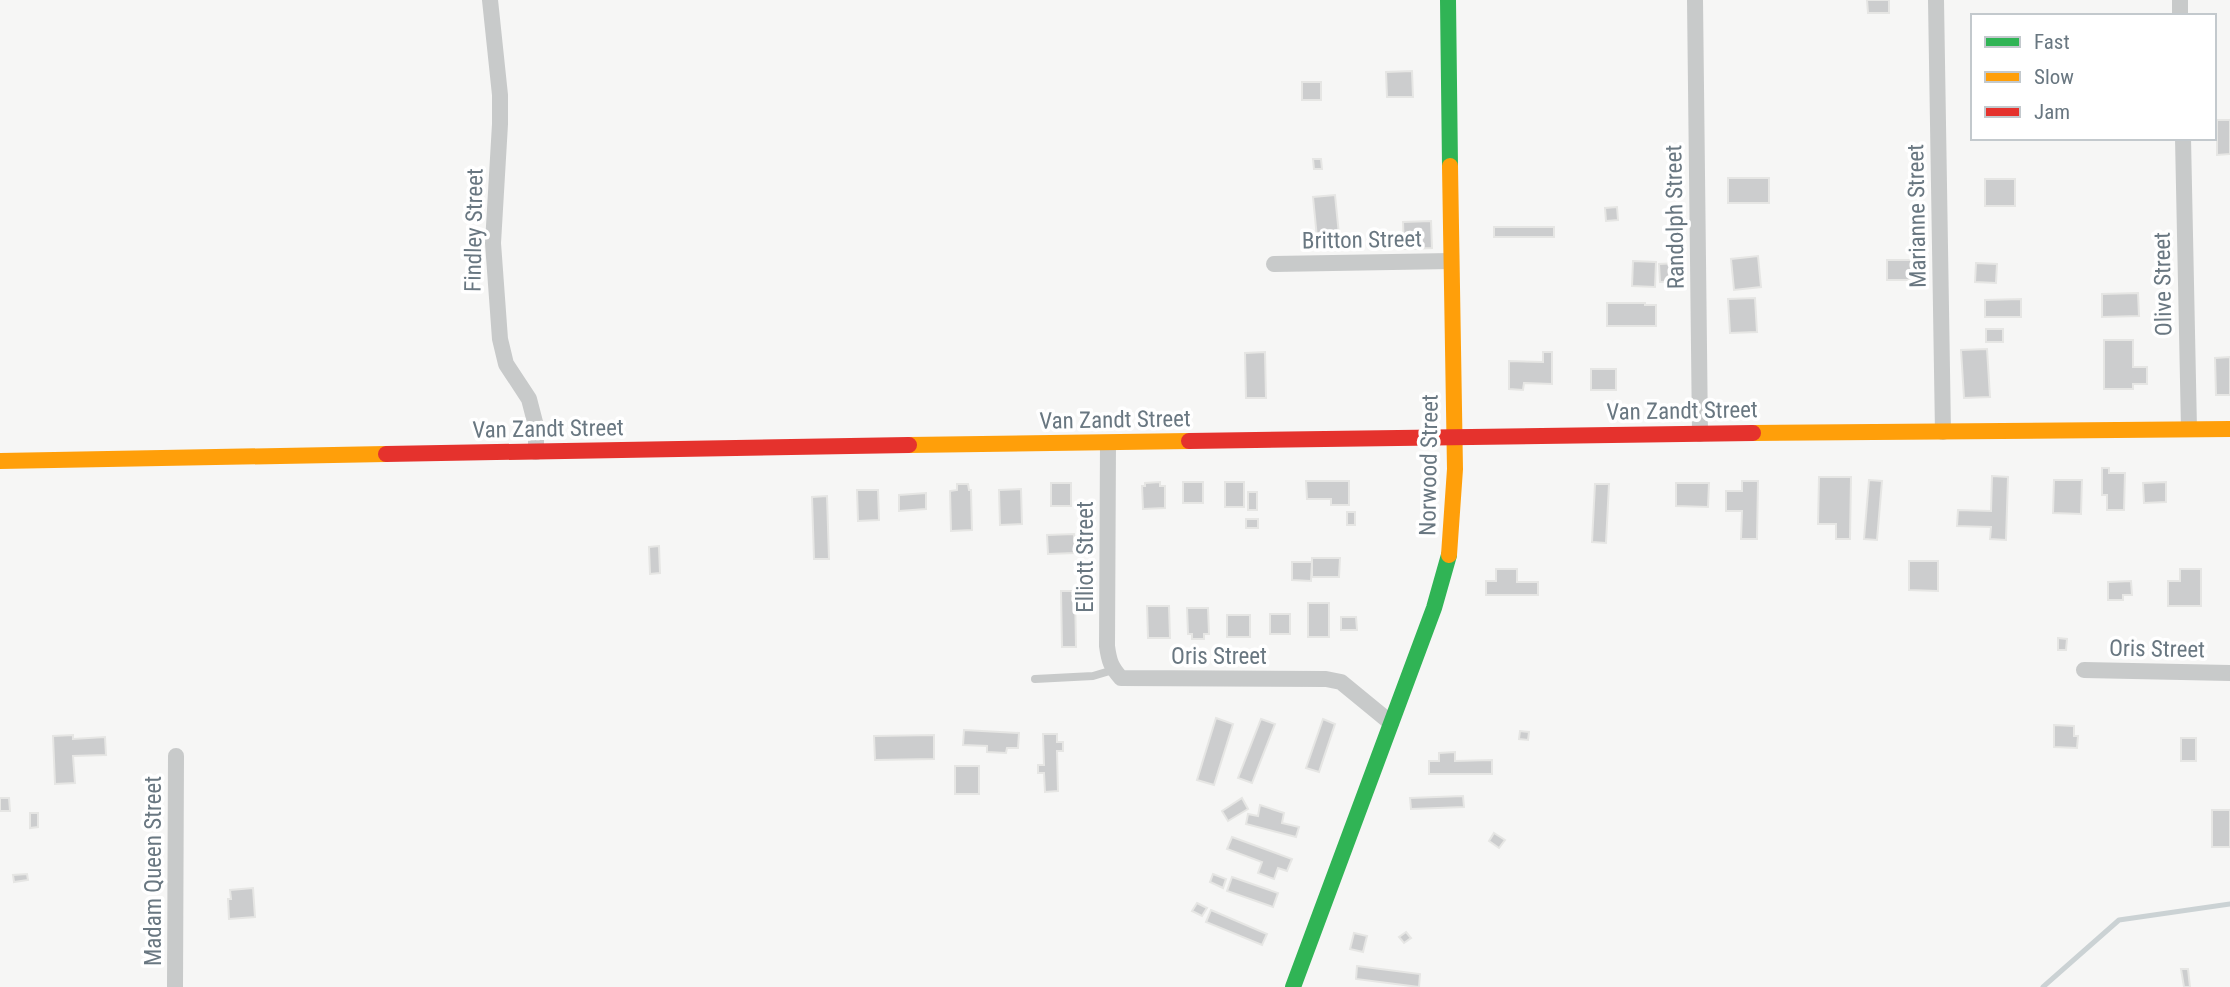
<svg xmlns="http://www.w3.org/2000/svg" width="2230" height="987" font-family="'Roboto Condensed',sans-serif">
<rect width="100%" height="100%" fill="#f6f6f5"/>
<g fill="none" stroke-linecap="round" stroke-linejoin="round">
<path stroke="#cbd2d4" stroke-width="5" d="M2043,987L2119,920L2230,904"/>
</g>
<g fill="#cccdce" stroke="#e6e6e4" stroke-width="2">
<path d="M1867,0H1889V13H1868Z"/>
<path d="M1412,71L1413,97H1387L1386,72Z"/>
<rect x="1302" y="82" width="19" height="18"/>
<path d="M2217,120H2230V154L2217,155Z"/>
<path d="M1313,159H1321L1322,169H1314Z"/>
<rect x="1728" y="178" width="41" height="25"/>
<rect x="1985" y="179" width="30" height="27"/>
<path d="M1335,195L1339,235L1317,238L1313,197Z"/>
<path d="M1617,207L1618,220L1606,221L1605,208Z"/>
<path d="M1431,221L1432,248L1404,249L1403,222Z"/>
<rect x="1494" y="227" width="60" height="10"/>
<path d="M1758,256L1761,287L1734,290L1731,259Z"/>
<rect x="1887" y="260" width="31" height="20"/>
<path d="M1633,261L1656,262L1655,287L1632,286Z"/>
<path d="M1678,263L1679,281L1660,282L1659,264Z"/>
<path d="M1976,263L1997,264L1996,283L1975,282Z"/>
<path d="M2138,293L2139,316L2102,317V294Z"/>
<path d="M1755,298L1757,332L1730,333L1728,299Z"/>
<path d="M2021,299V317H1985V300Z"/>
<path d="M1607,303H1645V305H1656V326H1607Z"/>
<rect x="1986" y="329" width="17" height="13"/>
<path d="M2104,340H2133V367H2147V384H2133V389H2104Z"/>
<path d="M1987,349L1990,397L1964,398L1961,350Z"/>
<path d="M1265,352L1266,398H1246L1245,353Z"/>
<path d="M1543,352H1552V384L1524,383L1523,390L1509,389V361L1543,362Z"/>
<path d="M2230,357V395H2216L2215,358Z"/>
<rect x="1591" y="369" width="25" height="21"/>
<path d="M2102,468H2109V473H2125L2124,510H2107V495H2102Z"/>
<path d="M1992,476L2008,477L2006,540L1990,539L1991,527L1957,526L1958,510L1991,511Z"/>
<path d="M1819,477H1851L1850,539H1836V524H1818Z"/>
<path d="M1869,480L1882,481L1877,540L1864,539Z"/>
<path d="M2054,480H2082L2081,514L2053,513Z"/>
<path d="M1306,481H1349V505H1331V499H1307Z"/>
<path d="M1742,481H1758L1757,539H1741L1742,511H1726V491H1742Z"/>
<path d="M1160,482V486H1165V508L1143,509L1142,486H1145V483Z"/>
<rect x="1183" y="482" width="20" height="21"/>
<rect x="1225" y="482" width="19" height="25"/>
<path d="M2166,482V502L2144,503L2143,483Z"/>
<rect x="1051" y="483" width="20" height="23"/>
<path d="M1676,483H1709L1708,507L1676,506Z"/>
<path d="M957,484H968L969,490H971L972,530L951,531L950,491L957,490Z"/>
<path d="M1595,484H1609L1606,543L1592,542Z"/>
<path d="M1021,489L1022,524L1000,525L999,490Z"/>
<path d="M857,490H878L879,520L858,521Z"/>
<rect x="1248" y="492" width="9" height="18"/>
<path d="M926,493V509L899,511V495Z"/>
<path d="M827,496L829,559H814L812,497Z"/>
<rect x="1347" y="512" width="8" height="13"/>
<rect x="1246" y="519" width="12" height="9"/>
<path d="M1074,534L1075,553L1048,554L1047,535Z"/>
<path d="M659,546L660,573L650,574L649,547Z"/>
<path d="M1312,558H1340L1339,577H1312Z"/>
<path d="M1909,561H1938V591L1909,590Z"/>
<path d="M1292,562H1312L1311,581L1292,580Z"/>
<path d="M1496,569H1517V582H1538V595H1486V581H1496Z"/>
<path d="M2180,569H2201V606H2168V581H2180Z"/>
<path d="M2131,581L2132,595H2123V600H2108V582Z"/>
<path d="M1061,591H1075L1076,647H1062Z"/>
<rect x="1308" y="603" width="21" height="34"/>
<path d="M1147,606H1169L1170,638H1148Z"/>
<path d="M1187,608H1208L1209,634H1204V639H1192V634H1188Z"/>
<rect x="1270" y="614" width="20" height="20"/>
<rect x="1227" y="615" width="23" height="22"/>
<path d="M1341,617H1356L1357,630H1341Z"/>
<path d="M2058,638L2067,639L2066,650H2058Z"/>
<path d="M1216,718L1233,724L1214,785L1197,780Z"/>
<path d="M1261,719L1275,724L1252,783L1238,778Z"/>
<path d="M1323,719L1335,724L1319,772L1306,768Z"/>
<path d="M2054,725L2074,726V736H2078L2077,748L2054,747Z"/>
<path d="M964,730L1019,733L1018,748H1007L1006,753L987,752V746L963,745Z"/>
<path d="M1520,731L1529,732L1528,740L1519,739Z"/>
<path d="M1043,734H1057V742H1063V751H1057L1058,791L1045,792L1044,773H1038V765H1044Z"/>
<path d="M73,735V739L105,737L106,755L73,756L75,783L55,784L53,736Z"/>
<path d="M934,735V759L875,760L874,736Z"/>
<rect x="2181" y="738" width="15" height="23"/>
<path d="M1455,752V761L1492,760V774H1429V761H1439V753Z"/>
<rect x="955" y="766" width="24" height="28"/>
<path d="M1463,796L1464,807L1411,809L1410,798Z"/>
<path d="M0,798H9L10,811H0Z"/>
<path d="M1242,798L1248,809L1228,821L1222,811Z"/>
<path d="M1260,805L1284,813L1282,823L1299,827L1296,837L1246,824L1248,814L1258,816Z"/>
<rect x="2212" y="810" width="18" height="37"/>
<path d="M30,813H38V827L30,828Z"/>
<path d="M1494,833L1505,840L1499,848L1489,841Z"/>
<path d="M1232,837L1292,859L1287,871L1278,868L1274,879L1258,873L1262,862L1227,849Z"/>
<path d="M27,874L28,880L14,882L13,875Z"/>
<path d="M1213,874L1226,879L1223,888L1210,882Z"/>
<path d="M1232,877L1278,893L1273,907L1227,891Z"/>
<path d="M253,888L255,917L229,919L228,899H231L230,890Z"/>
<path d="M1197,903L1207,908L1202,916L1192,911Z"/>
<path d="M1211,910L1267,934L1262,945L1206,922Z"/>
<path d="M1406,932L1411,938L1404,943L1399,937Z"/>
<path d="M1354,933L1367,936L1363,952L1350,949Z"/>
<path d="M1357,966L1420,974L1419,987L1356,979Z"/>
<path d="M2181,969H2188L2190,987H2184Z"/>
</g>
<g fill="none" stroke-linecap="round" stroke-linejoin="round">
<path stroke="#c8caca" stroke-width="8" d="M1035,679L1093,676L1113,670"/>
<g stroke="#c8caca" stroke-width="16">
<path d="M490,0L500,95V124L493,243L500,339L506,364L529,399L536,426V452"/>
<path d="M1695,0L1700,434"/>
<path d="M1936,0L1943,432"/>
<path d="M2180,0V16"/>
<path d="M2183,138L2189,429"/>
<path d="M1274,264L1451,261"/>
<path d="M1108,443L1107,646C1109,661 1111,667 1121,678L1326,679L1341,682L1391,723"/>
<path d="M2084,670L2230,673"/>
<path d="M175,987L176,756"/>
</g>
<g stroke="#30b455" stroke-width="16">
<path d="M1448,0L1450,166"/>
<path d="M1293,987L1434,608L1449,555"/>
</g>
<g stroke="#ff9f0a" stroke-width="16">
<path d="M1753,433L2230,429"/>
<path d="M909,445L1189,441"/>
<path d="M0,461L386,454"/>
<path d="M1449,555L1455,469L1450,166"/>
</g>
<g stroke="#e5322d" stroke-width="16">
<path d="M1189,441L1753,433"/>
<path d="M386,454L909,445"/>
</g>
</g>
<g text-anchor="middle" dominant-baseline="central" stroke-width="7" stroke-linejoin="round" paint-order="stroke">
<g font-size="23" fill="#697781" stroke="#fff">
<text transform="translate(1917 216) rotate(-91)">Marianne Street</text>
<text transform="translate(1675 217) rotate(-91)">Randolph Street</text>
<text transform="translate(474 230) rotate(-89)">Findley Street</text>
<text transform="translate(1362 240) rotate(-1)">Britton Street</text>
<text transform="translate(2163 284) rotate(-91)">Olive Street</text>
<text transform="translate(1682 411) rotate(-1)">Van Zandt Street</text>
<text transform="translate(1115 420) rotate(-1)">Van Zandt Street</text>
<text transform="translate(548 429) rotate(-1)">Van Zandt Street</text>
<text transform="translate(1429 465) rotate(-89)">Norwood Street</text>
<text transform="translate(1085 557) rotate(-90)">Elliott Street</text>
<text transform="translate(2157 649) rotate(1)">Oris Street</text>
<text x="1219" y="656">Oris Street</text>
<text transform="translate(153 871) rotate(-90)">Madam Queen Street</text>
</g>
</g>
<rect x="1971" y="14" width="245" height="126" fill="#ffffff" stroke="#c3c9cd" stroke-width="2"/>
<rect x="1985" y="37" width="35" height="10" fill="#30b455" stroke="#c3c9cd" stroke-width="2"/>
<text x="2034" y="49" font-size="21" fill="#697781">Fast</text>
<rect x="1985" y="72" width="35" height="10" fill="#ff9f0a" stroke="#c3c9cd" stroke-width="2"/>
<text x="2034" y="84" font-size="21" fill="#697781">Slow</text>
<rect x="1985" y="107" width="35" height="10" fill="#e5322d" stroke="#c3c9cd" stroke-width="2"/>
<text x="2034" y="119" font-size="21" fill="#697781">Jam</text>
</svg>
